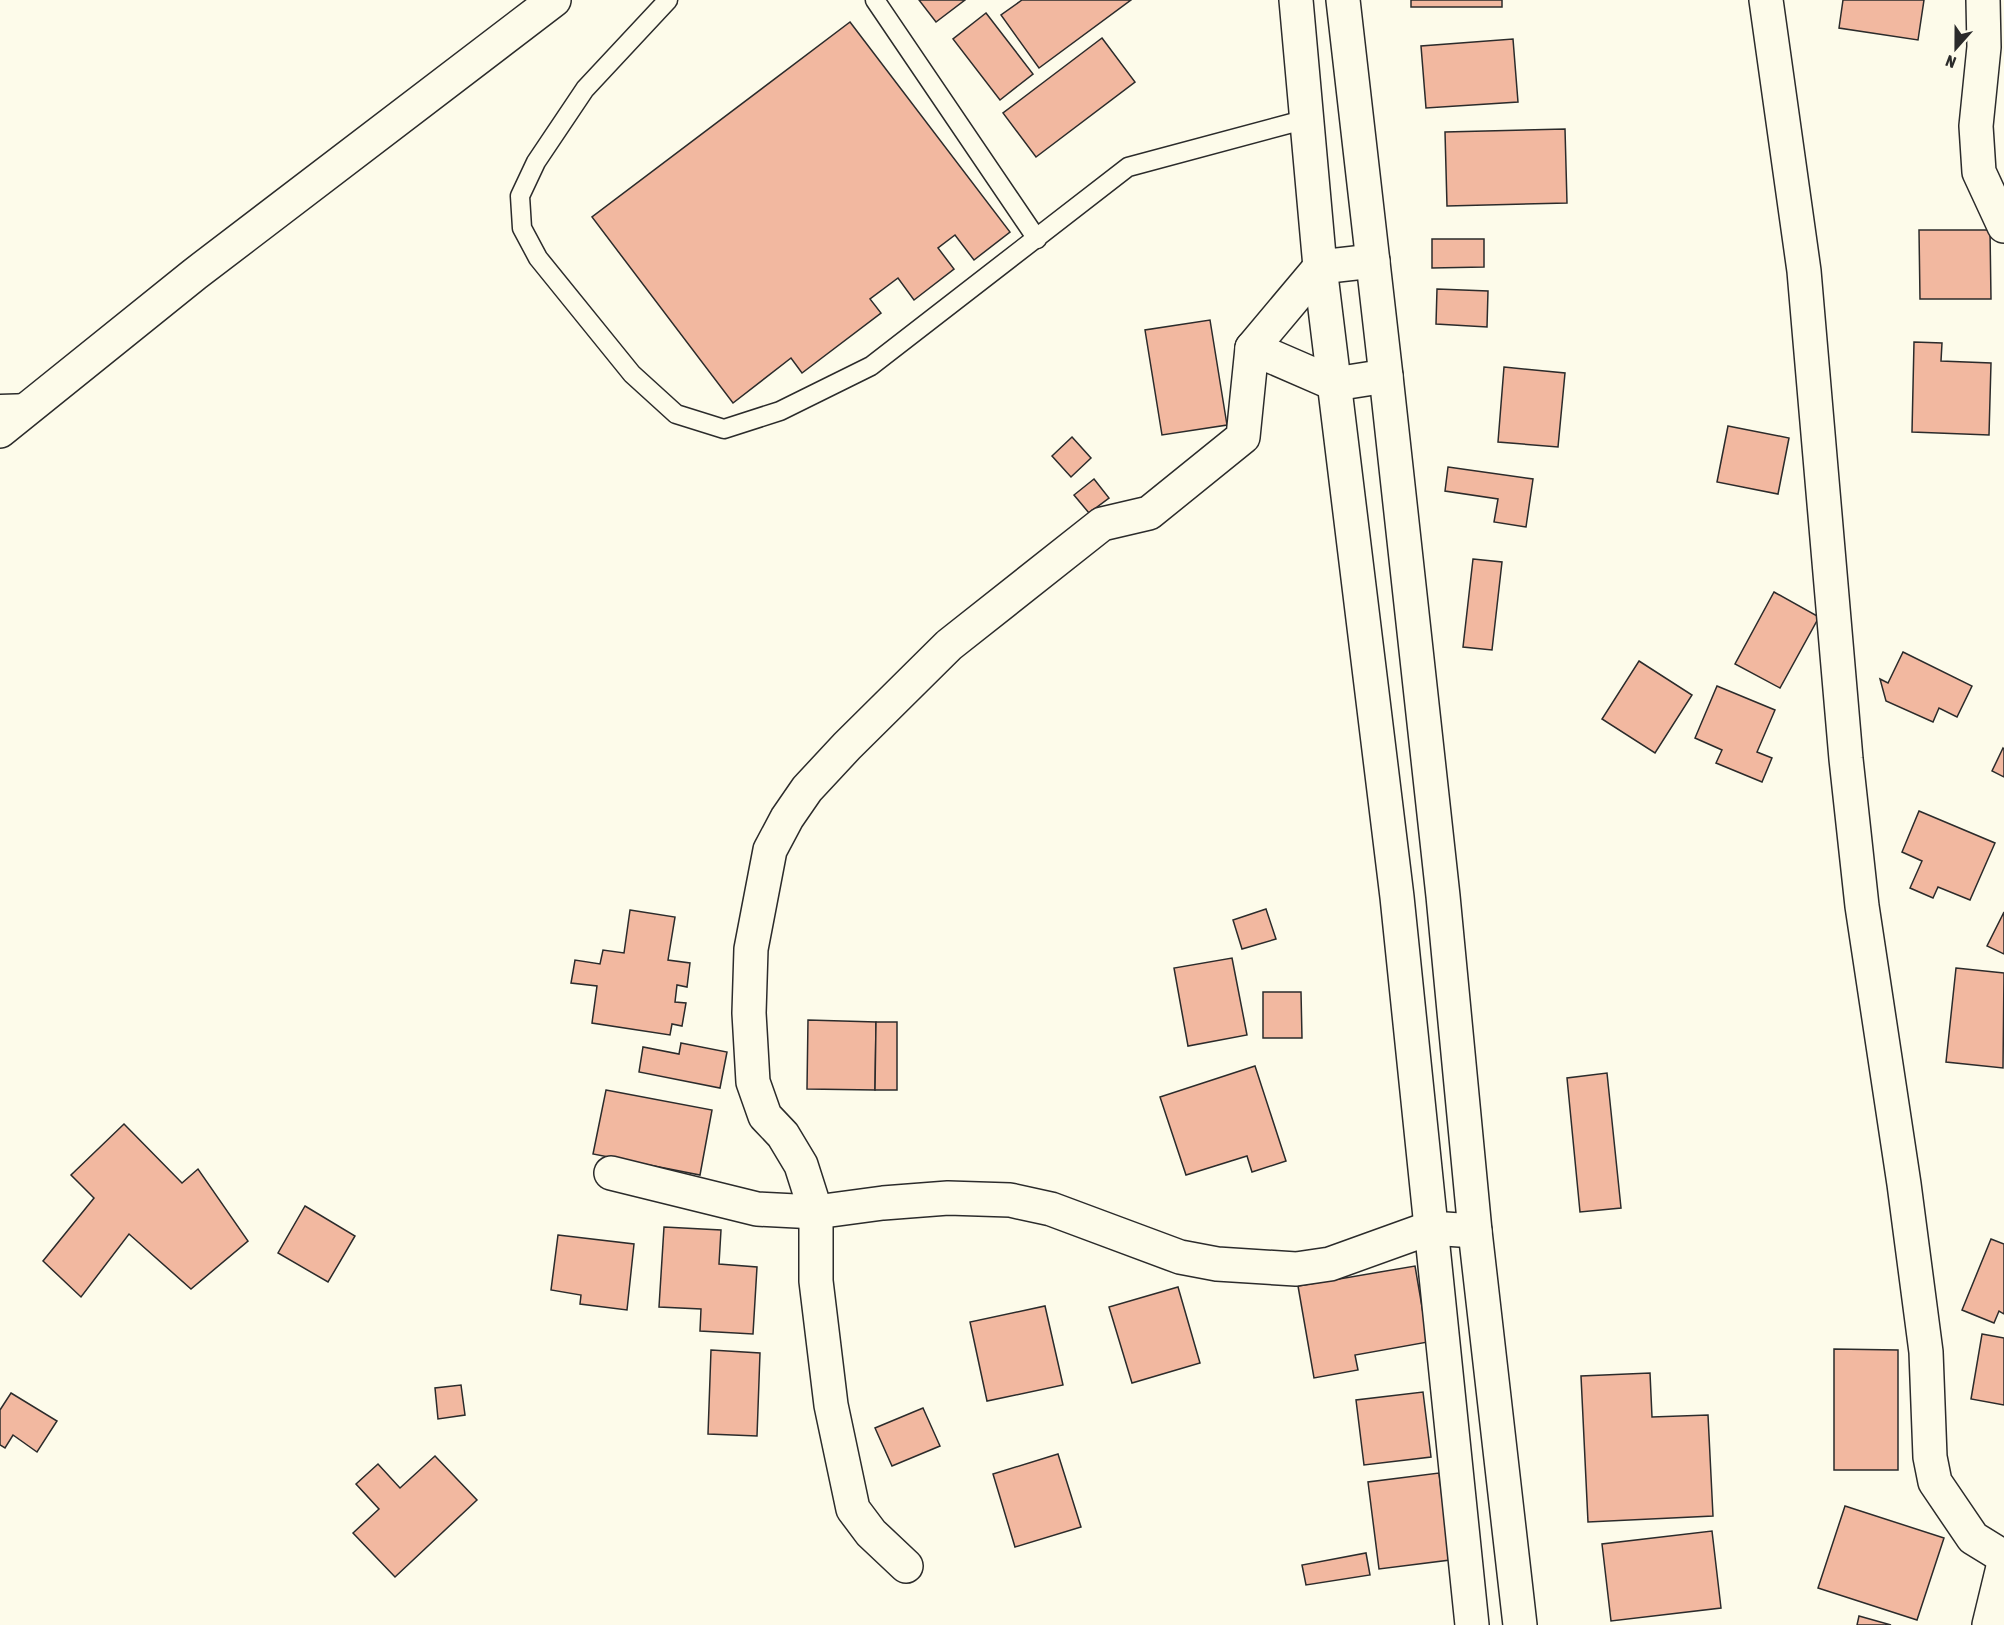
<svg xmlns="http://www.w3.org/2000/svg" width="2004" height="1625" font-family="'Asap Condensed',sans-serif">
<rect width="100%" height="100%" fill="#fdfbea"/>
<g fill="#f2b8a0" stroke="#2b2b2b" stroke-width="1.5">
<path d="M919,0H965L936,22Z"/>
<path d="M1022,0H1131L1039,68L1001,15Z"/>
<rect x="1411" y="0" width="91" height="7"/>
<path d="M1843,0H1924L1918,40L1839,28Z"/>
<path d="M986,13L1033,74L1000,100L953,39Z"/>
<path d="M850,22L1010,232L974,260L955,235L938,248L954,269L914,300L898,278L870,299L881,313L802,373L791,358L733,403L592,217Z"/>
<path d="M1102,38L1135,82L1036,157L1003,113Z"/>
<path d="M1513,39L1518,102L1426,108L1421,46Z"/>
<path d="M1565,129L1567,203L1447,206L1445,132Z"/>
<path d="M1919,230H1990L1991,299H1920Z"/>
<path d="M1432,239H1484V267L1432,268Z"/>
<path d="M1437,289L1488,291L1487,327L1436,324Z"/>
<path d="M1210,320L1227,425L1162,435L1145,330Z"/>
<path d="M1914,342L1942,343L1941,361L1991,363L1989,435L1912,432Z"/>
<path d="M1504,367L1565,373L1558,447L1498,442Z"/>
<path d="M1728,426L1789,438L1778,494L1717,482Z"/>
<path d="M1072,437L1091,458L1071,477L1052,456Z"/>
<path d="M1448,467L1533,479L1526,527L1494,522L1498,499L1445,491Z"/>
<path d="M1094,479L1109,498L1089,513L1074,495Z"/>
<path d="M1473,559L1502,562L1492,650L1463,647Z"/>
<path d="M1774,592L1819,617L1780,688L1735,664Z"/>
<path d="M1903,652L1972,686L1957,717L1939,708L1933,722L1886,701L1880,679L1888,683Z"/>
<path d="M1639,661L1692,695L1655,753L1602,719Z"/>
<path d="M1717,686L1775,710L1757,752L1772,758L1762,782L1716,763L1722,750L1695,738Z"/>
<path d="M2003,748L2004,749V777L1992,771Z"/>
<path d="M1919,811L1995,843L1970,900L1938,887L1933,898L1910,888L1922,861L1902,852Z"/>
<path d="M1266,909L1276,939L1242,949L1233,920Z"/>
<path d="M630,910L675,917L668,960L690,963L687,987L677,985L675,1002L686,1003L682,1026L672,1024L670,1035L592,1023L597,986L571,983L575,960L600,964L603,950L624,953Z"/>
<path d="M2004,912V954L1987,946Z"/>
<path d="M1232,958L1247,1035L1188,1046L1174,968Z"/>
<path d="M1956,968L2004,973L2003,1068L1946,1062Z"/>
<path d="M1263,992H1301L1302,1038H1263Z"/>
<path d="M808,1020L876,1022L875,1090L807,1089Z"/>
<path d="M876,1022H897V1090H875Z"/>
<path d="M681,1043L727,1052L720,1088L639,1072L643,1047L679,1054Z"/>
<path d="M1255,1066L1286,1161L1252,1172L1247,1156L1186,1175L1160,1097Z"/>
<path d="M1607,1073L1621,1208L1580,1212L1567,1078Z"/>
<path d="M606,1090L712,1110L700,1175L593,1154Z"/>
<path d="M124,1124L182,1183L198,1169L248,1241L191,1289L129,1234L81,1297L43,1261L94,1198L71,1175Z"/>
<path d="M305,1206L355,1236L328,1282L278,1253Z"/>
<path d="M664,1227L721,1230L719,1264L757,1267L753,1334L700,1331L701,1309L659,1307Z"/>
<path d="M558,1235L634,1244L627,1310L580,1304L581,1295L551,1290Z"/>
<path d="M1991,1239L2004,1244V1314L1999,1311L1994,1323L1962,1310Z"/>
<path d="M1415,1266L1428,1342L1355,1355L1358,1370L1314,1378L1298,1286Z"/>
<path d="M1178,1287L1200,1363L1132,1383L1109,1307Z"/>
<path d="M1045,1306L1063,1385L987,1401L970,1322Z"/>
<path d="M1982,1334L2004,1338V1405L1971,1399Z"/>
<path d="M1834,1349L1898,1350V1470H1834Z"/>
<path d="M711,1350L760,1353L757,1436L708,1434Z"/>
<path d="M1650,1373L1652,1417L1708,1415L1713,1516L1588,1522L1581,1376Z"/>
<path d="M461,1385L465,1415L438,1419L435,1388Z"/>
<path d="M1423,1392L1431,1457L1364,1465L1356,1400Z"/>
<path d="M11,1393L57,1421L37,1452L13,1435L5,1448L0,1445V1410Z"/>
<path d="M923,1408L940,1446L892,1466L875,1428Z"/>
<path d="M1058,1454L1081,1527L1015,1547L993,1474Z"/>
<path d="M435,1456L477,1500L395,1577L353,1533L379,1509L356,1484L378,1464L400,1488Z"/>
<path d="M1439,1473L1450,1560L1379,1569L1368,1482Z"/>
<path d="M1845,1506L1944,1538L1917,1620L1818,1588Z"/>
<path d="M1712,1531L1721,1608L1611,1621L1602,1544Z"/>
<path d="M1366,1553L1370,1575L1306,1585L1302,1565Z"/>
<path d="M1859,1616L1891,1625H1857Z"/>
</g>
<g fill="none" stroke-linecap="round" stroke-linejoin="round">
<g stroke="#2b2b2b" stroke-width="21">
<g id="service">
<path d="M668,0L585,89L536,162L520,196L522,228L538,258L632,374L676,414L724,429L780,411L871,366L1128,167L1307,119"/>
<path d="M875,0L1037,239"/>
<path d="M0,404L32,403"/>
</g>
</g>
<g stroke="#2b2b2b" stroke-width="36">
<g id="minor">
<path d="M1766,0L1804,271L1846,759L1862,906L1904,1184L1926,1352L1930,1457L1935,1482L1973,1538L2004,1557"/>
<path d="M1983,0L1984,47L1976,126L1979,172L2004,226"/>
<path d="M1252,348L1335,384L1386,376"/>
<path d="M0,431L195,274L554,0"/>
<path d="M611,1173L757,1209L816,1212L883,1203L948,1198L1010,1200L1051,1209L1180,1257L1217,1264L1296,1269L1330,1264L1430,1228L1475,1231"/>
<path d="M906,1566L871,1533L853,1509L831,1405L816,1281V1212L801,1165L783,1135L765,1116L753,1082L749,1013L751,949L770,850L787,818L807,789L847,746L949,645L1102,524L1149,513L1243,437L1252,348L1320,267L1373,261"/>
</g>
</g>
<g stroke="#2b2b2b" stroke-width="36">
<g id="secondary">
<path d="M1296,0L1320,267L1397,897L1472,1625"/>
<path d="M1343,0L1386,376L1443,896L1475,1231L1520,1625"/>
</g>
</g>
<g stroke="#2b2b2b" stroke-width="36">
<path id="trunk" d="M1989,1625L2004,1563"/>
</g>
<use href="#service" stroke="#fdfbea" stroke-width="18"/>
<use href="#minor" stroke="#fdfbea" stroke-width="33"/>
<use href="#secondary" stroke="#fdfbea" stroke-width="33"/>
<use href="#trunk" stroke="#fdfbea" stroke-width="33"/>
</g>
<g transform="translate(1956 48) rotate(201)" stroke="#fdfbea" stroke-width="4.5" paint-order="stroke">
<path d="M0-4.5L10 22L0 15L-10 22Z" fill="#2b2b2b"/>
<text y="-9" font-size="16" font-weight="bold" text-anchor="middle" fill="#2b2b2b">N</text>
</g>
</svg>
